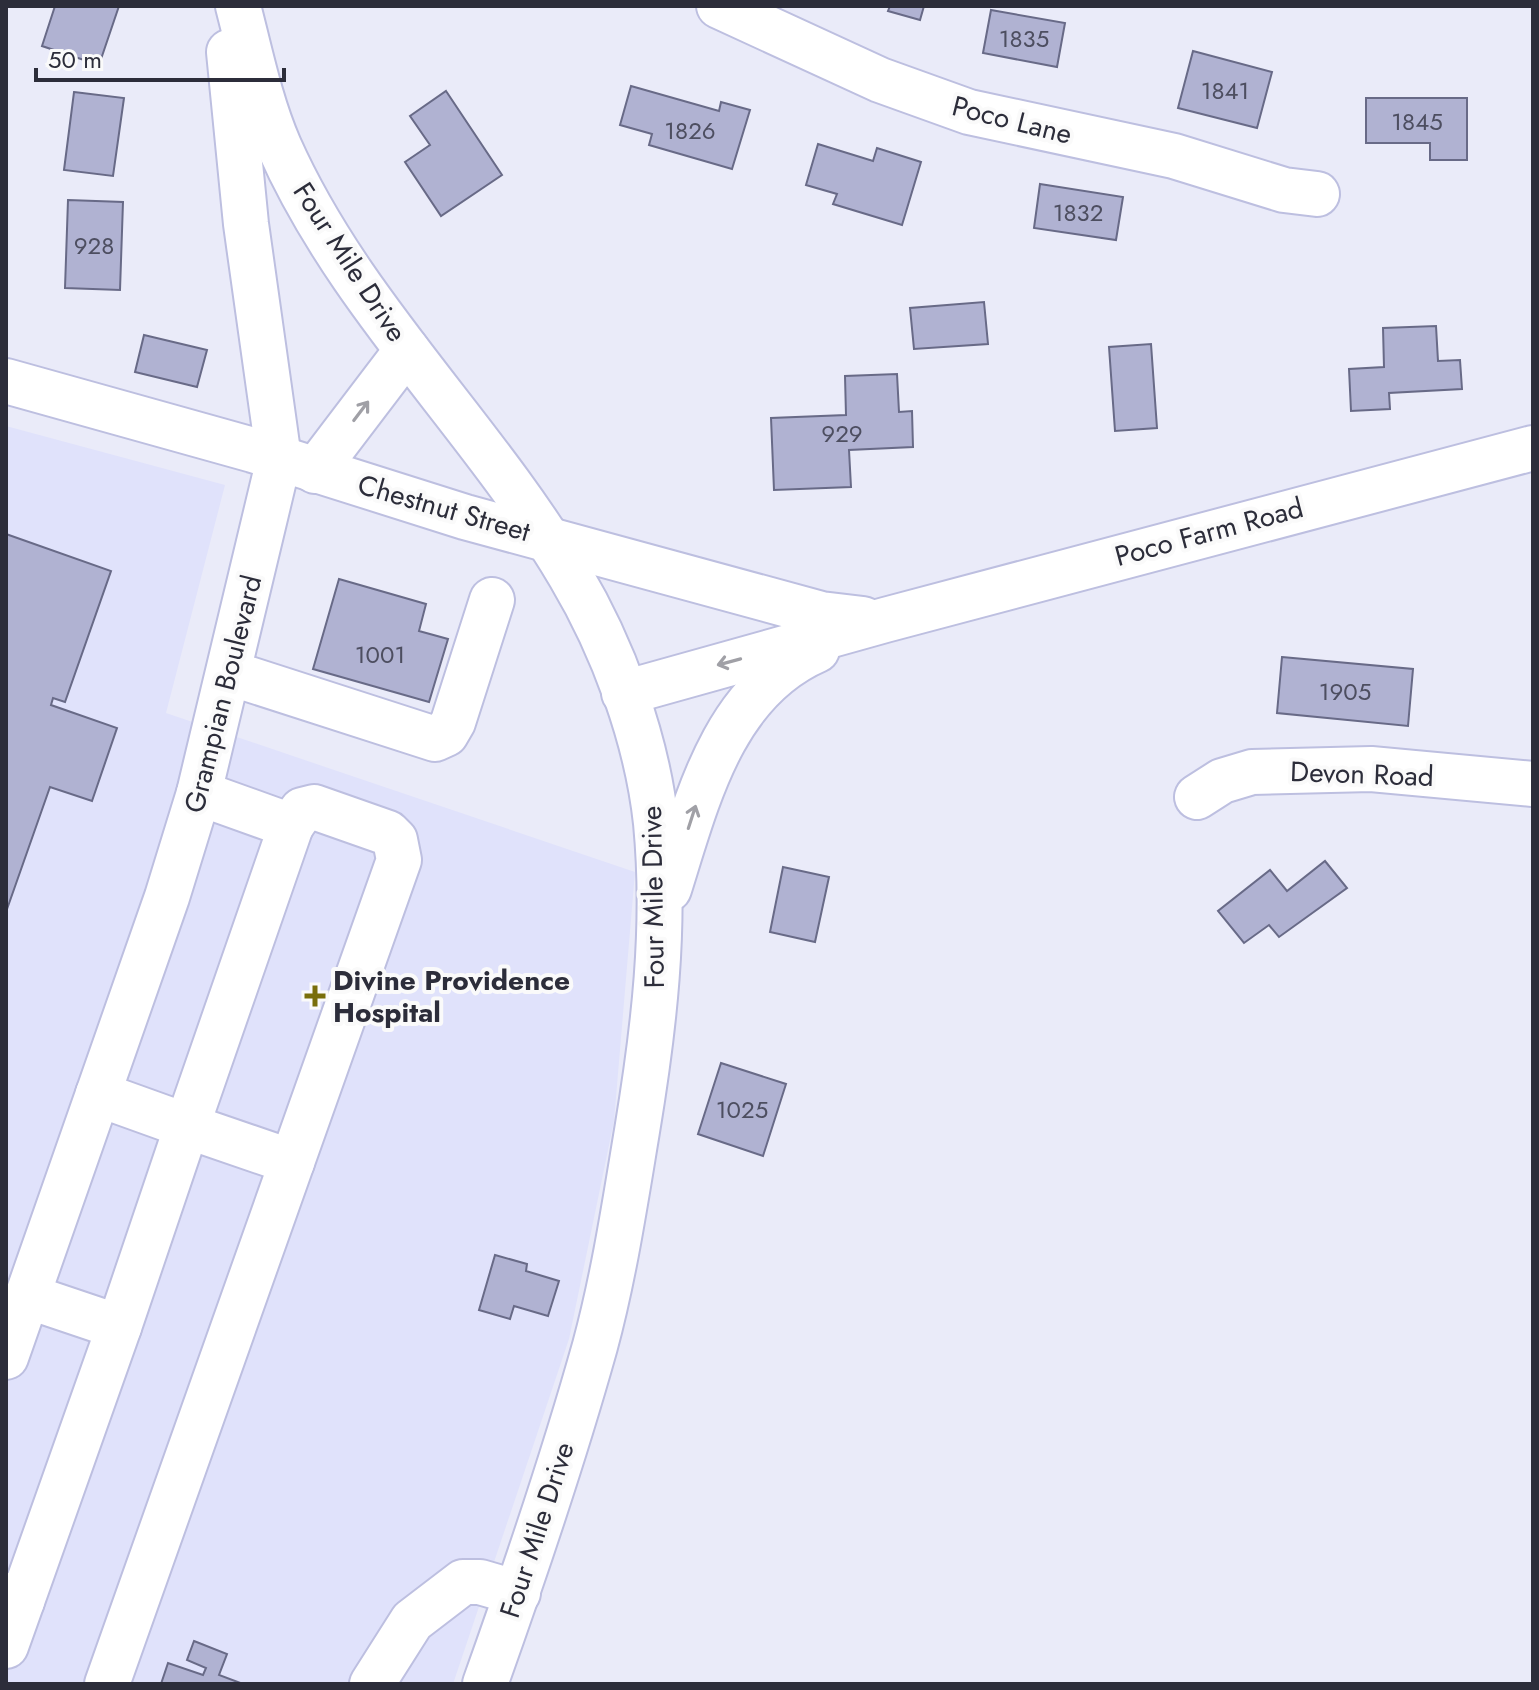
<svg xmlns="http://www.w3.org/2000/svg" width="1539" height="1690" font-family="Jost,sans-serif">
<rect width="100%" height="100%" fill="#eaebf9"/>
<path fill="#e0e2fb" d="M6,426L225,485L166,713L635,872L614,1121L569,1339L453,1684H6Z"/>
<g fill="#b0b2d2" stroke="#686a87" stroke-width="2">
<path d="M55,6H119L99,65L42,46Z"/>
<path d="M890,6H924L920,20L888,11Z"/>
<path d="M991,10L1065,23L1057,67L983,53Z"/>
<path d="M1193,51L1272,72L1257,128L1178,108Z"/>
<path d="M631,86L719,111L721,102L750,110L732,169L649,145L652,134L620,125Z"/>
<path d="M446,91L502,175L441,216L405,162L430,145L410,116Z"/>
<path d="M74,92L124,98L113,176L64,170Z"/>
<path d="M1366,98H1467V160H1430V143H1366Z"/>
<path d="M818,144L873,161L877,148L921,162L902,225L833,204L837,194L806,185Z"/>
<path d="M1040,184L1123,197L1116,240L1034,228Z"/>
<path d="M68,200L123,202L120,290L65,288Z"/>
<path d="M984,302L988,344L914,349L910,308Z"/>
<path d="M1436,326L1438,361L1460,360L1462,389L1389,393L1390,409L1351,411L1349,369L1384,367L1383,328Z"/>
<path d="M144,335L207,350L197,387L135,372Z"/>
<path d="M1151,344L1157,428L1115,431L1109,347Z"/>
<path d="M897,374L899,412L912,411L913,447L849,450L851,487L774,490L771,418L846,415L845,376Z"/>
<path d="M6,534L111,571L65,702L53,698L51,705L117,728L92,801L50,787L6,912Z"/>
<path d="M339,579L426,604L419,631L448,639L429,702L313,669Z"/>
<path d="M1282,657L1413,669L1408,726L1277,713Z"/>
<path d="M1325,861L1347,888L1279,937L1269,925L1244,943L1218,911L1270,870L1287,891Z"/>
<path d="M783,867L829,877L815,942L770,932Z"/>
<path d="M721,1063L786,1084L763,1156L698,1134Z"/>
<path d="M495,1255L527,1264L526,1271L559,1281L548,1316L514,1306L510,1319L479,1310Z"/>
<path d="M194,1641L227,1654L219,1675L243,1684H161L168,1663L203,1675L206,1668L187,1660Z"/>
</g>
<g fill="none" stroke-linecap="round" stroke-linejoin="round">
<g stroke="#bdbfe0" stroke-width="48">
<g id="minor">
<path d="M238,6C250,52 260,102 279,146C350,306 482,426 570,575C613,647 647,739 656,823C666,928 654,1029 637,1131C625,1203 614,1276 595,1346C563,1460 525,1572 485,1684"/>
<path d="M719,6L880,80L969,112L1174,156L1284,190L1317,194"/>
<path d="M6,381L253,450L465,517L821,614L863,619"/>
<path d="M315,471L407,350"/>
<path d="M230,673L435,739L446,734L453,722L492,600"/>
<path d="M624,693L885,620L1533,448"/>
<path d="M199,793L291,826L187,1126L292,1162"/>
<path d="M1197,797L1222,781L1252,772L1371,769L1533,784"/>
<path d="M669,889C697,800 723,691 817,650"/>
<path d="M98,1094L187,1126L119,1327"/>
<path d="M6,1357L167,897L199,793L279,459L246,224L229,52"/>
<path d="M6,1595L22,1601L119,1327L27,1296"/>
<path d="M6,1646L22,1601"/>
<path d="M107,1684L399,860L395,840L388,833L314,807L302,810L291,826"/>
<path d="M372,1684L412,1621L463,1582H480L518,1593"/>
</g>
</g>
<use href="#minor" stroke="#fff" stroke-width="44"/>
</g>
<defs><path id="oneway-shaft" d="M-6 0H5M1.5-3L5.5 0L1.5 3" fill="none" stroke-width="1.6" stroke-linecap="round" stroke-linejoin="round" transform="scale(2)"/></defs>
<g stroke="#a0a0a6">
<use href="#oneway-shaft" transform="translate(361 411) rotate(-53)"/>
<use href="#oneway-shaft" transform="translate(729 662) rotate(165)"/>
<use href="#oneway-shaft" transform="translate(692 817) rotate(-72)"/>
</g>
<path fill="#796e0b" stroke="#fafafa" stroke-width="3" d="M311 984h8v8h8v8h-8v8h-8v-8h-8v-8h8z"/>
<g text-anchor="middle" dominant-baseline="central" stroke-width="8" stroke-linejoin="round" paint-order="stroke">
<g font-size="24" fill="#4d4e60">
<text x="1024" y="38">1835</text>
<text x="1225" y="90">1841</text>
<text x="1417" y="121">1845</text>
<text x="690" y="130">1826</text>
<text x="1078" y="212">1832</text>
<text x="94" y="245">928</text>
<text x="842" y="433">929</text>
<text x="380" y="654">1001</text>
<text x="1345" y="691">1905</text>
<text x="742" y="1109">1025</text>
</g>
<g font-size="28" fill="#2c2d3a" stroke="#fafafa">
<text transform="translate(1012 120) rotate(14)">Poco Lane</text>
<text transform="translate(350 262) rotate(57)">Four Mile Drive</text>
<text transform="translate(444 508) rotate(16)">Chestnut Street</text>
<text transform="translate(1209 532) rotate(-15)">Poco Farm Road</text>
<text transform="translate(223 694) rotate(-76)">Grampian Boulevard</text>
<text transform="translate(1362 774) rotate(2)">Devon Road</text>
<text transform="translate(653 897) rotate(-91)">Four Mile Drive</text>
<text transform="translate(537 1530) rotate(-72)">Four Mile Drive</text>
</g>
<g font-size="28" font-weight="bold" fill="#2c2d3a" stroke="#fafafa" text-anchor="start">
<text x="333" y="980">Divine Providence<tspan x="333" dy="32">Hospital</tspan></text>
</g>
</g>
<rect width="1539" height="1690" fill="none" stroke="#2c2d3a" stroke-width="16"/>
<path d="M36 68v12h248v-12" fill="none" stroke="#2c2d3a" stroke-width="4"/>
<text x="48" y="68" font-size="24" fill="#2c2d3a" stroke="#fafafa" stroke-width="6" paint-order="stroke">50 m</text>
</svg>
